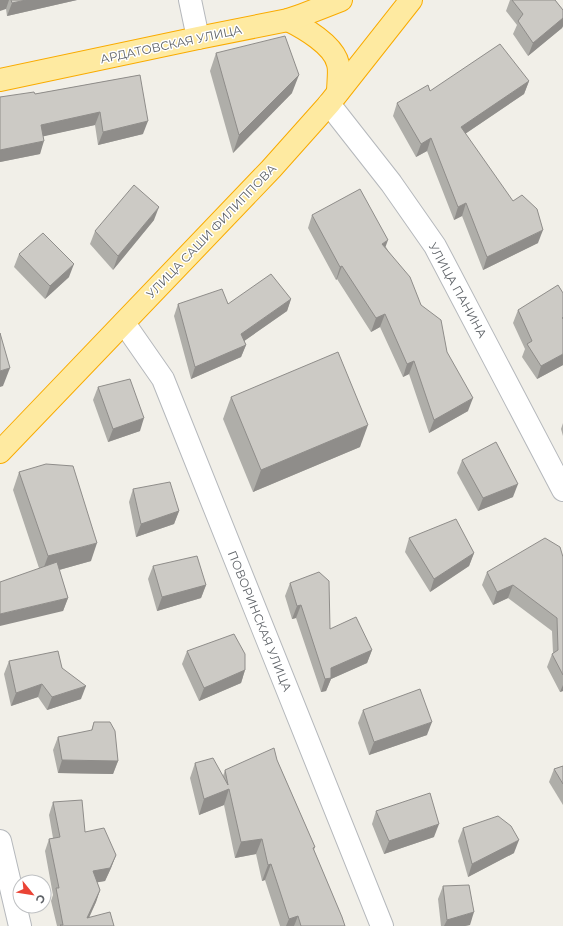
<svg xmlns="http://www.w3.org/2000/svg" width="563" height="926" font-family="Montserrat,sans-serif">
<rect width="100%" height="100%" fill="#f1efe8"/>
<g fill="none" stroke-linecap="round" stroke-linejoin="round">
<g stroke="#b5b8bc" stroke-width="24">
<g id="minor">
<path d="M190,0L198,38"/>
<path d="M329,104L391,183L435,246L563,490"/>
<path d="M124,323L163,379L382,926"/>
<path d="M0,841L20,926"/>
</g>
</g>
<g stroke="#f9ab00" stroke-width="24">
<g id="trunk">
<path d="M288,20C304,28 334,45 338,64C340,70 338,85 338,92"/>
<path d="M0,80L198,38L288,20L300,16L341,0"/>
<path d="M0,452L271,169L329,104L411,0"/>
</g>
</g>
<use href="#minor" stroke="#fff" stroke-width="22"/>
<use href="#trunk" stroke="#feeaa1" stroke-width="22"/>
</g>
<g fill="#afaea9">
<path d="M0,0H77L7,16L6,9Z"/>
<path d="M510,0H555L563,10V26L562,28L528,56L513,34L517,25L506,11Z"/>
<path d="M216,53L292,93L233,153L210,71Z"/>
<path d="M140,75L143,134L98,145L95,125L43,136L40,154L0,162V97L35,94Z"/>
<path d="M529,81L524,94L465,134L538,243L483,270L462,216L454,220L427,151L416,157L393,116L397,103L430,91Z"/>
<path d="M312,215L386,247L421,305L447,352L468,411L429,433L409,374L403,377L380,327L371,332L337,279L336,280L308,228Z"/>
<path d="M154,220L113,270L90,244L95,231Z"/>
<path d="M19,254L69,277L45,299L14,267Z"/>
<path d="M291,299L287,311L244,341L246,345L241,357L191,379L174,316L178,304H228Z"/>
<path d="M518,310L563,365L537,379L522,357L525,349L513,323Z"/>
<path d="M98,387L140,431L108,442L93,400Z"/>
<path d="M231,397L360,447L253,492L223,419Z"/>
<path d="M563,423V436L561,429Z"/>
<path d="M462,460L513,497L478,511L457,473Z"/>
<path d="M19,472L91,561L59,570L68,598L63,611L39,568L13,490Z"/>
<path d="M133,489L179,511L174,524L136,537L129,502Z"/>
<path d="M409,538L474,553L469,566L430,592L405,552Z"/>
<path d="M563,557V691L560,692L547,667L552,654L553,653L552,631L508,598L493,605L482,585L487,572Z"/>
<path d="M153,566L206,585L201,598L157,611L148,579Z"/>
<path d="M290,583L330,629L372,650L367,663L331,679L326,691L321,692L296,618L292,619L285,596Z"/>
<path d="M187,651L245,670L241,683L199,701L182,664Z"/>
<path d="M9,661L62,668L81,699L47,710L38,697L11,706L4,674Z"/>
<path d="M363,710L427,735L369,755L358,723Z"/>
<path d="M94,722L118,761L113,774L58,773L53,750L58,737L91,731Z"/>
<path d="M277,760L315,847L314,850L345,926H280L265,880L262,881L256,854L235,858L224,805L199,815L190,778L195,763L223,776L225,770Z"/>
<path d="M563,766V805L549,782L554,769Z"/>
<path d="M53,802L85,832L116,855L111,868L105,881L97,882L100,890L96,902L89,918L114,926H57L51,901L53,895L45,851L49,839L53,838L49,815Z"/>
<path d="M376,811L434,837L384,854L372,824Z"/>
<path d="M463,828L514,853L468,877L458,841Z"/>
<path d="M443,886L470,925L465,926H441L438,899Z"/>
</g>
<g fill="#8f8d8a">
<path d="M0,0H9L6,9L0,11Z"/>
<path d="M26,0H77L7,16L12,3Z"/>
<path d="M563,18V26L562,28L528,56L533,43Z"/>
<path d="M299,75L292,93L233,153L239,135Z"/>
<path d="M529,81L524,94L456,140L461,127Z"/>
<path d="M100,112L95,125L36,138L41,125Z"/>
<path d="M148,121L143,134L98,145L103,132Z"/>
<path d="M431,138L427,151L416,157L421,144Z"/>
<path d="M44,141L40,154L0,162V150Z"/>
<path d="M466,203L462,216L454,220L458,207Z"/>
<path d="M159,207L154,220L113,270L118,256Z"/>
<path d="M543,230L538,243L483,270L487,257Z"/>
<path d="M388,240L383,254L382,244Z"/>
<path d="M74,264L69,277L45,299L50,286Z"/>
<path d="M342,266L337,279L336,280L340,267Z"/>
<path d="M291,299L287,311L237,346L241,334Z"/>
<path d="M385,314L380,327L371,332L376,318Z"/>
<path d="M246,345L241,357L191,379L195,367Z"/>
<path d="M563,354V365L537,379L541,366Z"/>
<path d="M414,361L409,374L403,377L407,364Z"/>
<path d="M10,368L3,386L0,387V371Z"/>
<path d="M473,398L468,411L429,433L434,420Z"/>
<path d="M144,418L140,431L108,442L113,429Z"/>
<path d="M368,425L360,447L253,492L261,470Z"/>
<path d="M518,484L513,497L478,511L483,498Z"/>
<path d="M179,511L174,524L136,537L141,524Z"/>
<path d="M97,543L91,561L41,575L48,556Z"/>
<path d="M474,553L469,566L430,592L434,579Z"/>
<path d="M206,585L201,598L157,611L162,597Z"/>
<path d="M513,585L508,598L493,605L497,592Z"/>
<path d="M68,598L63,611L0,626V614Z"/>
<path d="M301,605L296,618L292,619L297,606Z"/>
<path d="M372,650L367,663L331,679L326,691L321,692L325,679L331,668Z"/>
<path d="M245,670L241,683L199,701L204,688Z"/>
<path d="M42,684L38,697L11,706L16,693Z"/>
<path d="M563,685V691L560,692Z"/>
<path d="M86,686L81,699L47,710L52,697Z"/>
<path d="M432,722L427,735L369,755L374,742Z"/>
<path d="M62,760L118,761L113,774L58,773Z"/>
<path d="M229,789L224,805L199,815L204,799Z"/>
<path d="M439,824L434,837L384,854L389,841Z"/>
<path d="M262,839L256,854L235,858L241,842Z"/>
<path d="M519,840L514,853L468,877L472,864Z"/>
<path d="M116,855L111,868L105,881L88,884L93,871Z"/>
<path d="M271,864L265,880L262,881L268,865Z"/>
<path d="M100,890L96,902L85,926L87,918Z"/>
<path d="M474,912L470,925L465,926H444L447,920Z"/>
<path d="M298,916L294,926H286L289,919Z"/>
</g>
<g fill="#cccac5" stroke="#8f8d8a">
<path d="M11,0H26L12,3Z"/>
<path d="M512,0H555L563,10V18L533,43L518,21L523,14Z"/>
<path d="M285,36L299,75L239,135L216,53Z"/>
<path d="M500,44L529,81L461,127L513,201L522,195L537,209L543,230L487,257L466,203L458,207L431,138L421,144L397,103L428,85L430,91Z"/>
<path d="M140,75L148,121L103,132L100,112L41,125L44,141L0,150V97L34,92L35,94Z"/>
<path d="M134,185L159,207L118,256L95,231Z"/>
<path d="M360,189L388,240L382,244L410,277L421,305L441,320L447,352L473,398L434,420L414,361L407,364L385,314L376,318L342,266L340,267L312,215Z"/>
<path d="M43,233L74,264L50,286L19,254Z"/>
<path d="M271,274L291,299L241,334L246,345L195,367L178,304L222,289L228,304Z"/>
<path d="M558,285L563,293V317L562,318L563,319V354L541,366L527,344L532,341L518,310Z"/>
<path d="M0,333L10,368L0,371Z"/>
<path d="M338,352L368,425L261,470L231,397Z"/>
<path d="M130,379L144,418L113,429L98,387Z"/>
<path d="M496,442L518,484L483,498L462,460Z"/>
<path d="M46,464L73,466L97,543L48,556L19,472Z"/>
<path d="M170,482L179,511L141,524L133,489Z"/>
<path d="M456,519L474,553L434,579L409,538Z"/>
<path d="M545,538L560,547L563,557V675L552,654L558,650L557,618L513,585L497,592L487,572Z"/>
<path d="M197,556L206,585L162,597L153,566Z"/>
<path d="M57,562L68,598L0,614V582Z"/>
<path d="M319,572L329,581L330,629L356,617L372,650L331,668V678L325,679L301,605L297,606L290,583Z"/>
<path d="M234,634L245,654V670L204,688L187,651Z"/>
<path d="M58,651L62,668L86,686L52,697L42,684L16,693L9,661Z"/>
<path d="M420,689L432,722L374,742L363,710Z"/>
<path d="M94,722H110L115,731L118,761L62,760L58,737L92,730Z"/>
<path d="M274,748L277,760L315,847L313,848L342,917L345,926H301L298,916L289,919L271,864L268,865L262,839L241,842L229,789L204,799L195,763L213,758L228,785L225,770Z"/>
<path d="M563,766V784L554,769Z"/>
<path d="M430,793L439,824L389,841L376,811Z"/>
<path d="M82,800L85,832L104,828L116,855L110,868L93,871L100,890L87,918L110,912L114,926H61L60,925H63L56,888H59L49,839L60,837L53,802Z"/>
<path d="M498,816L511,826L519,840L472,864L463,828Z"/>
<path d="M469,885L474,912L447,920L443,886Z"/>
</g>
<g text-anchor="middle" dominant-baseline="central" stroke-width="3" stroke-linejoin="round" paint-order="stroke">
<g font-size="12" fill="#5f6368" stroke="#fff">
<text transform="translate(171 44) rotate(-12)">АРДАТОВСКАЯ УЛИЦА</text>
<text transform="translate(211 231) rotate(-46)">УЛИЦА САШИ ФИЛИППОВА</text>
<text transform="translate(458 290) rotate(61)">УЛИЦА ПАНИНА</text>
<text transform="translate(260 621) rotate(68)">ПОВОРИНСКАЯ УЛИЦА</text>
</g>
</g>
<g transform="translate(32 894) rotate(120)"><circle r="19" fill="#ffffff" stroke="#bfc1c3"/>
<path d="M0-3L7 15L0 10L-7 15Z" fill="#ea4335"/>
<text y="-6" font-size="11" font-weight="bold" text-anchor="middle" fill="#5f6368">С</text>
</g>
</svg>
